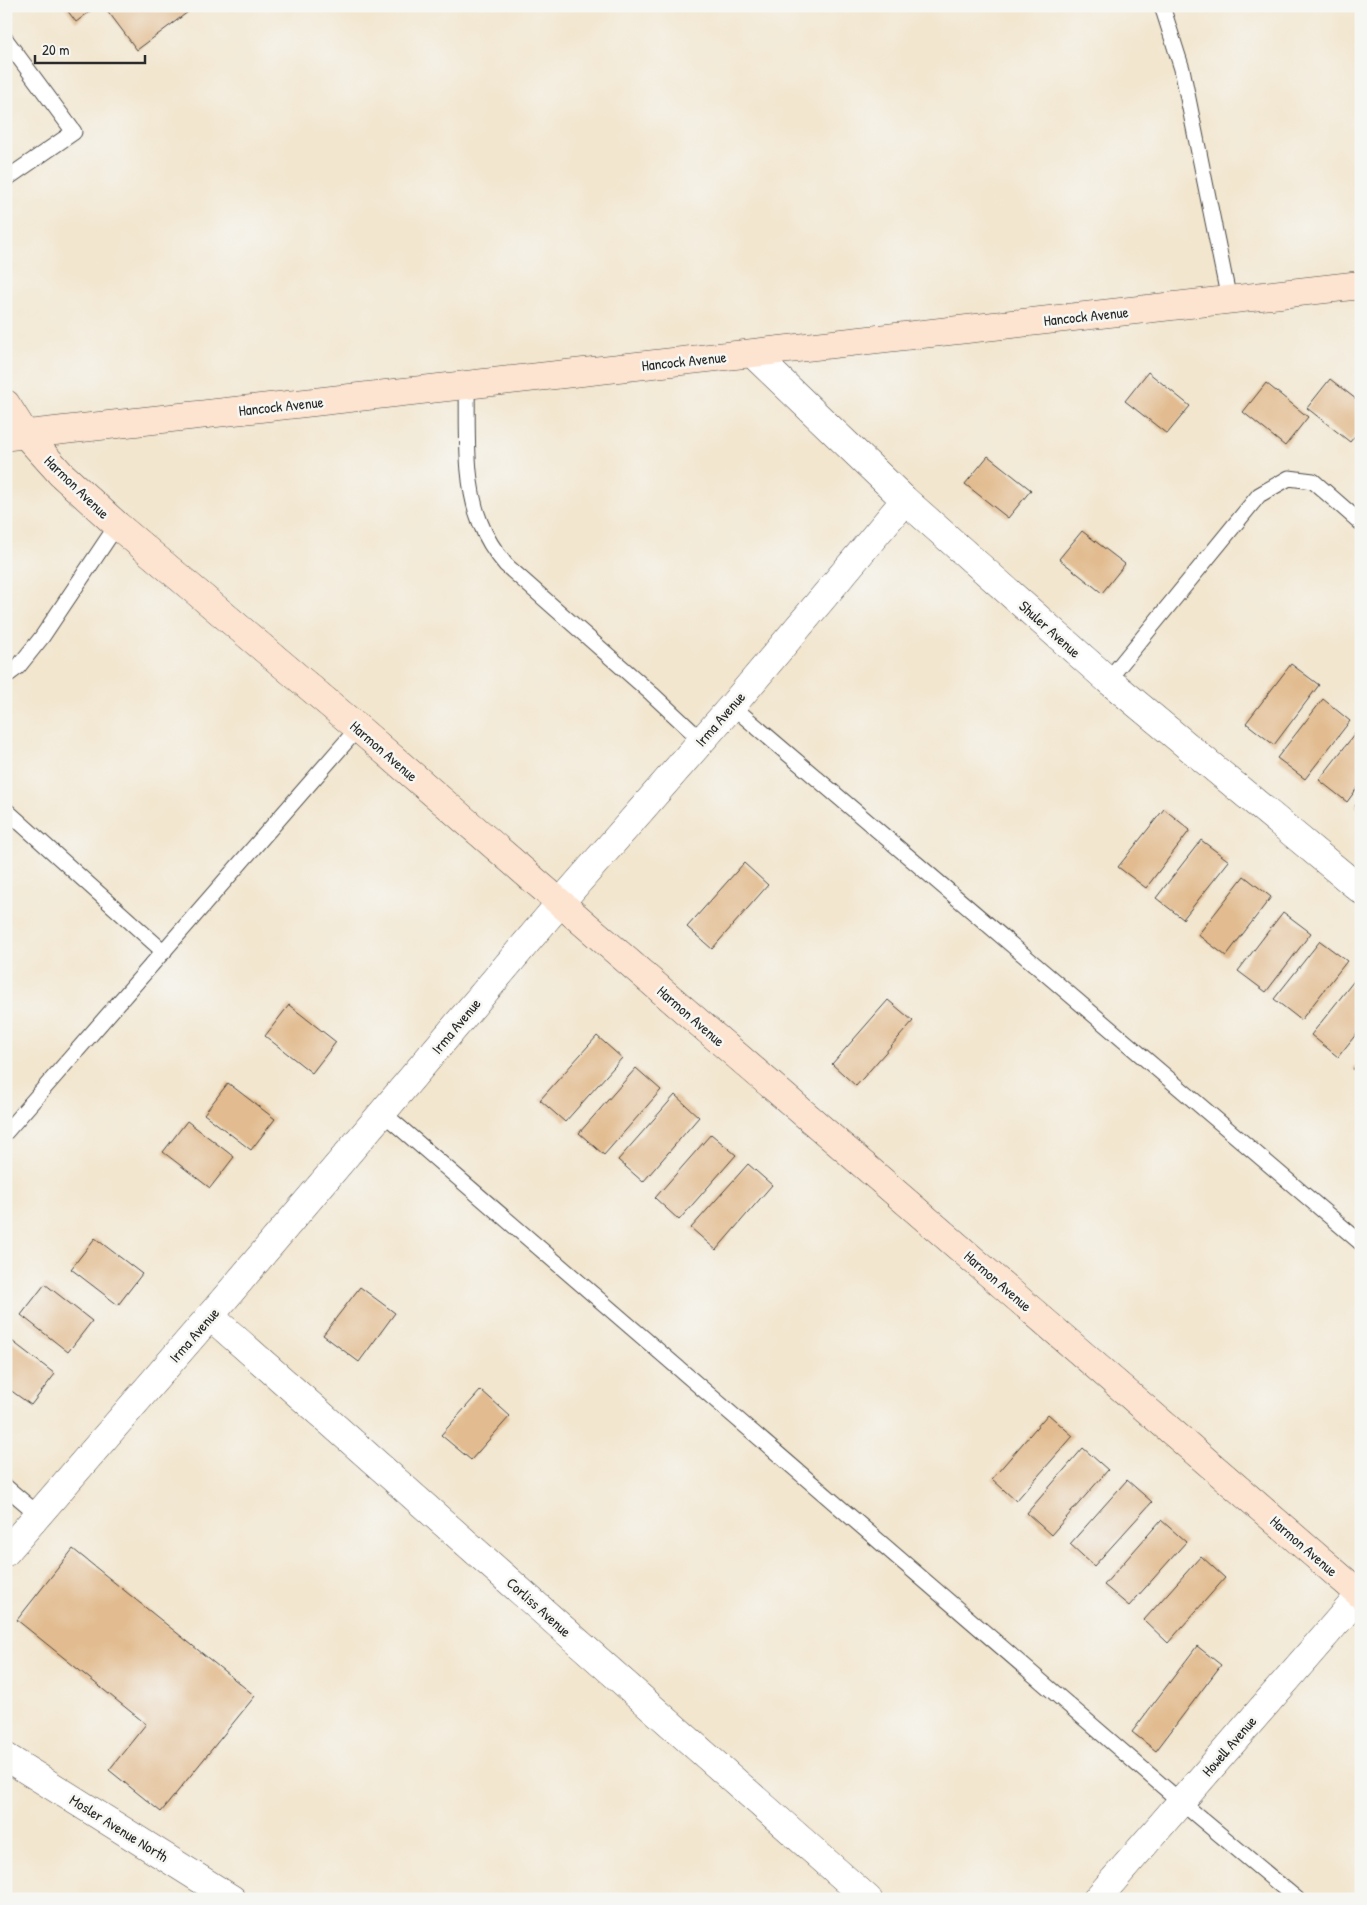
<svg xmlns="http://www.w3.org/2000/svg" width="1367" height="1905" font-family="'Patrick Hand',sans-serif">
<rect width="100%" height="100%" fill="#f6f6f2"/>
<filter id="ink" filterUnits="userSpaceOnUse"><feTurbulence type="fractalNoise" baseFrequency=".02" numOctaves="2"/><feDisplacementMap in="SourceGraphic" scale="10" xChannelSelector="R" yChannelSelector="G"/><feConvolveMatrix kernelMatrix="1 2 1 2 8 2 1 2 1" color-interpolation-filters="sRGB"/></filter>
<filter id="wash" filterUnits="userSpaceOnUse"><feTurbulence type="fractalNoise" baseFrequency=".0096" numOctaves="4" result="noise"/><feDisplacementMap in="SourceGraphic" scale="20" xChannelSelector="R" yChannelSelector="G"/><feGaussianBlur stdDeviation="1.12" result="paint"/><feColorMatrix in="noise" values="0 0 0 0 0 0 0 0 0 0 0 0 0 0 0 0 0 1.4 0 .05"/><feComposite in="paint" operator="in"/></filter>
<g filter="url(#wash)">
<rect width="100%" height="100%" fill="#f2e6cf"/>
<g id="blocks">
<g fill="#e2bc90">
<path d="M64,6H97L76,22Z"/>
<path d="M104,6H196L137,50Z"/>
<path d="M1148,372L1190,406L1167,434L1125,401Z"/>
<path d="M1330,379L1361,403V428L1350,442L1307,408Z"/>
<path d="M1266,383L1308,417L1285,446L1243,412Z"/>
<path d="M988,456L1031,490L1008,518L965,484Z"/>
<path d="M1082,531L1125,564L1102,593L1059,559Z"/>
<path d="M1291,664L1319,685L1274,745L1246,723Z"/>
<path d="M1323,699L1350,721L1305,779L1277,758Z"/>
<path d="M1361,726V783L1347,802L1319,780Z"/>
<path d="M1361,798V811L1355,806Z"/>
<path d="M1164,809L1190,830L1146,888L1118,867Z"/>
<path d="M1201,840L1229,861L1183,919L1156,898Z"/>
<path d="M744,863L768,885L712,949L687,927Z"/>
<path d="M1244,876L1271,897L1226,956L1198,935Z"/>
<path d="M1283,912L1311,933L1266,992L1238,971Z"/>
<path d="M1320,941L1347,961L1301,1020L1274,999Z"/>
<path d="M1357,977L1361,980V1028L1338,1057L1311,1035Z"/>
<path d="M888,1000L913,1021L856,1086L832,1064Z"/>
<path d="M289,1005L336,1042L312,1073L265,1036Z"/>
<path d="M597,1036L622,1058L565,1122L540,1100Z"/>
<path d="M1361,1059V1075L1353,1069Z"/>
<path d="M636,1068L661,1090L604,1155L579,1133Z"/>
<path d="M228,1083L275,1119L251,1150L204,1114Z"/>
<path d="M675,1095L699,1117L643,1182L618,1160Z"/>
<path d="M187,1121L234,1157L210,1188L163,1152Z"/>
<path d="M711,1134L736,1155L679,1220L655,1198Z"/>
<path d="M748,1164L772,1185L716,1250L691,1228Z"/>
<path d="M95,1238L142,1274L118,1305L71,1269Z"/>
<path d="M45,1284L92,1321L68,1352L21,1315Z"/>
<path d="M360,1287L395,1313L359,1362L323,1335Z"/>
<path d="M8,1338L55,1374L31,1405L6,1387V1340Z"/>
<path d="M481,1390L510,1416L471,1460L441,1435Z"/>
<path d="M1048,1414L1073,1436L1016,1501L992,1479Z"/>
<path d="M1083,1448L1108,1470L1051,1535L1027,1513Z"/>
<path d="M1127,1480L1152,1502L1094,1566L1070,1544Z"/>
<path d="M1161,1520L1186,1542L1129,1606L1104,1585Z"/>
<path d="M73,1549L255,1696L161,1812L109,1770L146,1724L17,1620Z"/>
<path d="M1201,1556L1225,1578L1168,1643L1144,1620Z"/>
<path d="M1197,1646L1221,1665L1156,1751L1132,1732Z"/>
</g>
</g>
</g>
<g filter="url(#ink)">
<use href="#blocks" fill-opacity="0" stroke="#494744" stroke-width="1"/>
<g fill="none" stroke-linecap="round" stroke-linejoin="round">
<g stroke="#494744" stroke-width="17">
<g id="lane">
<path d="M1162,6L1182,69L1229,300"/>
<path d="M6,40L74,132L6,179"/>
<path d="M467,386C468,429 464,482 480,522C486,538 495,552 506,565L652,694L702,741"/>
<path d="M6,676L18,667L42,637L117,525"/>
<path d="M1108,680L1259,495L1289,478L1313,481L1361,523"/>
<path d="M732,706L1361,1243"/>
<path d="M6,810L164,952"/>
<path d="M383,1113L1181,1802L1297,1899"/>
<path d="M6,1132L358,728"/>
<path d="M6,1487L39,1515"/>
</g>
</g>
<g stroke="#494744" stroke-width="29">
<g id="street">
<path d="M753,354L905,500L1108,680L1361,890"/>
<path d="M210,1316L868,1899"/>
<path d="M6,1552L210,1316L560,903L732,706L905,500"/>
<path d="M6,1757L232,1899"/>
<path d="M1097,1899L1361,1594"/>
</g>
</g>
<g stroke="#494744" stroke-width="29">
<g id="secondary">
<path d="M6,404L25,434L61,474L117,525L358,728L1361,1595"/>
<path d="M10,436L1361,285"/>
</g>
</g>
<use href="#lane" stroke="#fff" stroke-width="15"/>
<use href="#street" stroke="#fff" stroke-width="28"/>
<use href="#secondary" stroke="#fde4d0" stroke-width="28"/>
</g>
</g>
<g text-anchor="middle" dominant-baseline="central" stroke-width="5" stroke-linejoin="round" paint-order="stroke">
<g font-size="15" fill="#2b2b2b" stroke="#f6f6f2">
<text transform="translate(1086 316) rotate(-6)">Hancock Avenue</text>
<text transform="translate(684 361) rotate(-6)">Hancock Avenue</text>
<text transform="translate(281 406) rotate(-6)">Hancock Avenue</text>
<text transform="translate(77 487) rotate(44)">Harmon Avenue</text>
<text transform="translate(1050 629) rotate(42)">Shuler Avenue</text>
<text transform="translate(720 719) rotate(-49)">Irma Avenue</text>
<text transform="translate(384 751) rotate(41)">Harmon Avenue</text>
<text transform="translate(691 1016) rotate(41)">Harmon Avenue</text>
<text transform="translate(456 1026) rotate(-50)">Irma Avenue</text>
<text transform="translate(998 1281) rotate(41)">Harmon Avenue</text>
<text transform="translate(194 1335) rotate(-49)">Irma Avenue</text>
<text transform="translate(1304 1546) rotate(41)">Harmon Avenue</text>
<text transform="translate(539 1607) rotate(42)">Corliss Avenue</text>
<text transform="translate(1229 1746) rotate(-49)">Howell Avenue</text>
<text transform="translate(119 1828) rotate(32)">Mosler Avenue North</text>
</g>
</g>
<rect width="1367" height="1905" fill="none" stroke="#f6f6f2" stroke-width="25"/>
<path d="M35 55v8h110v-8" fill="none" stroke="#2b2b2b" stroke-width="2.5"/>
<text x="42" y="55" font-size="15" fill="#2b2b2b" stroke="#f6f6f2" stroke-width="4" paint-order="stroke">20 m</text>
</svg>
